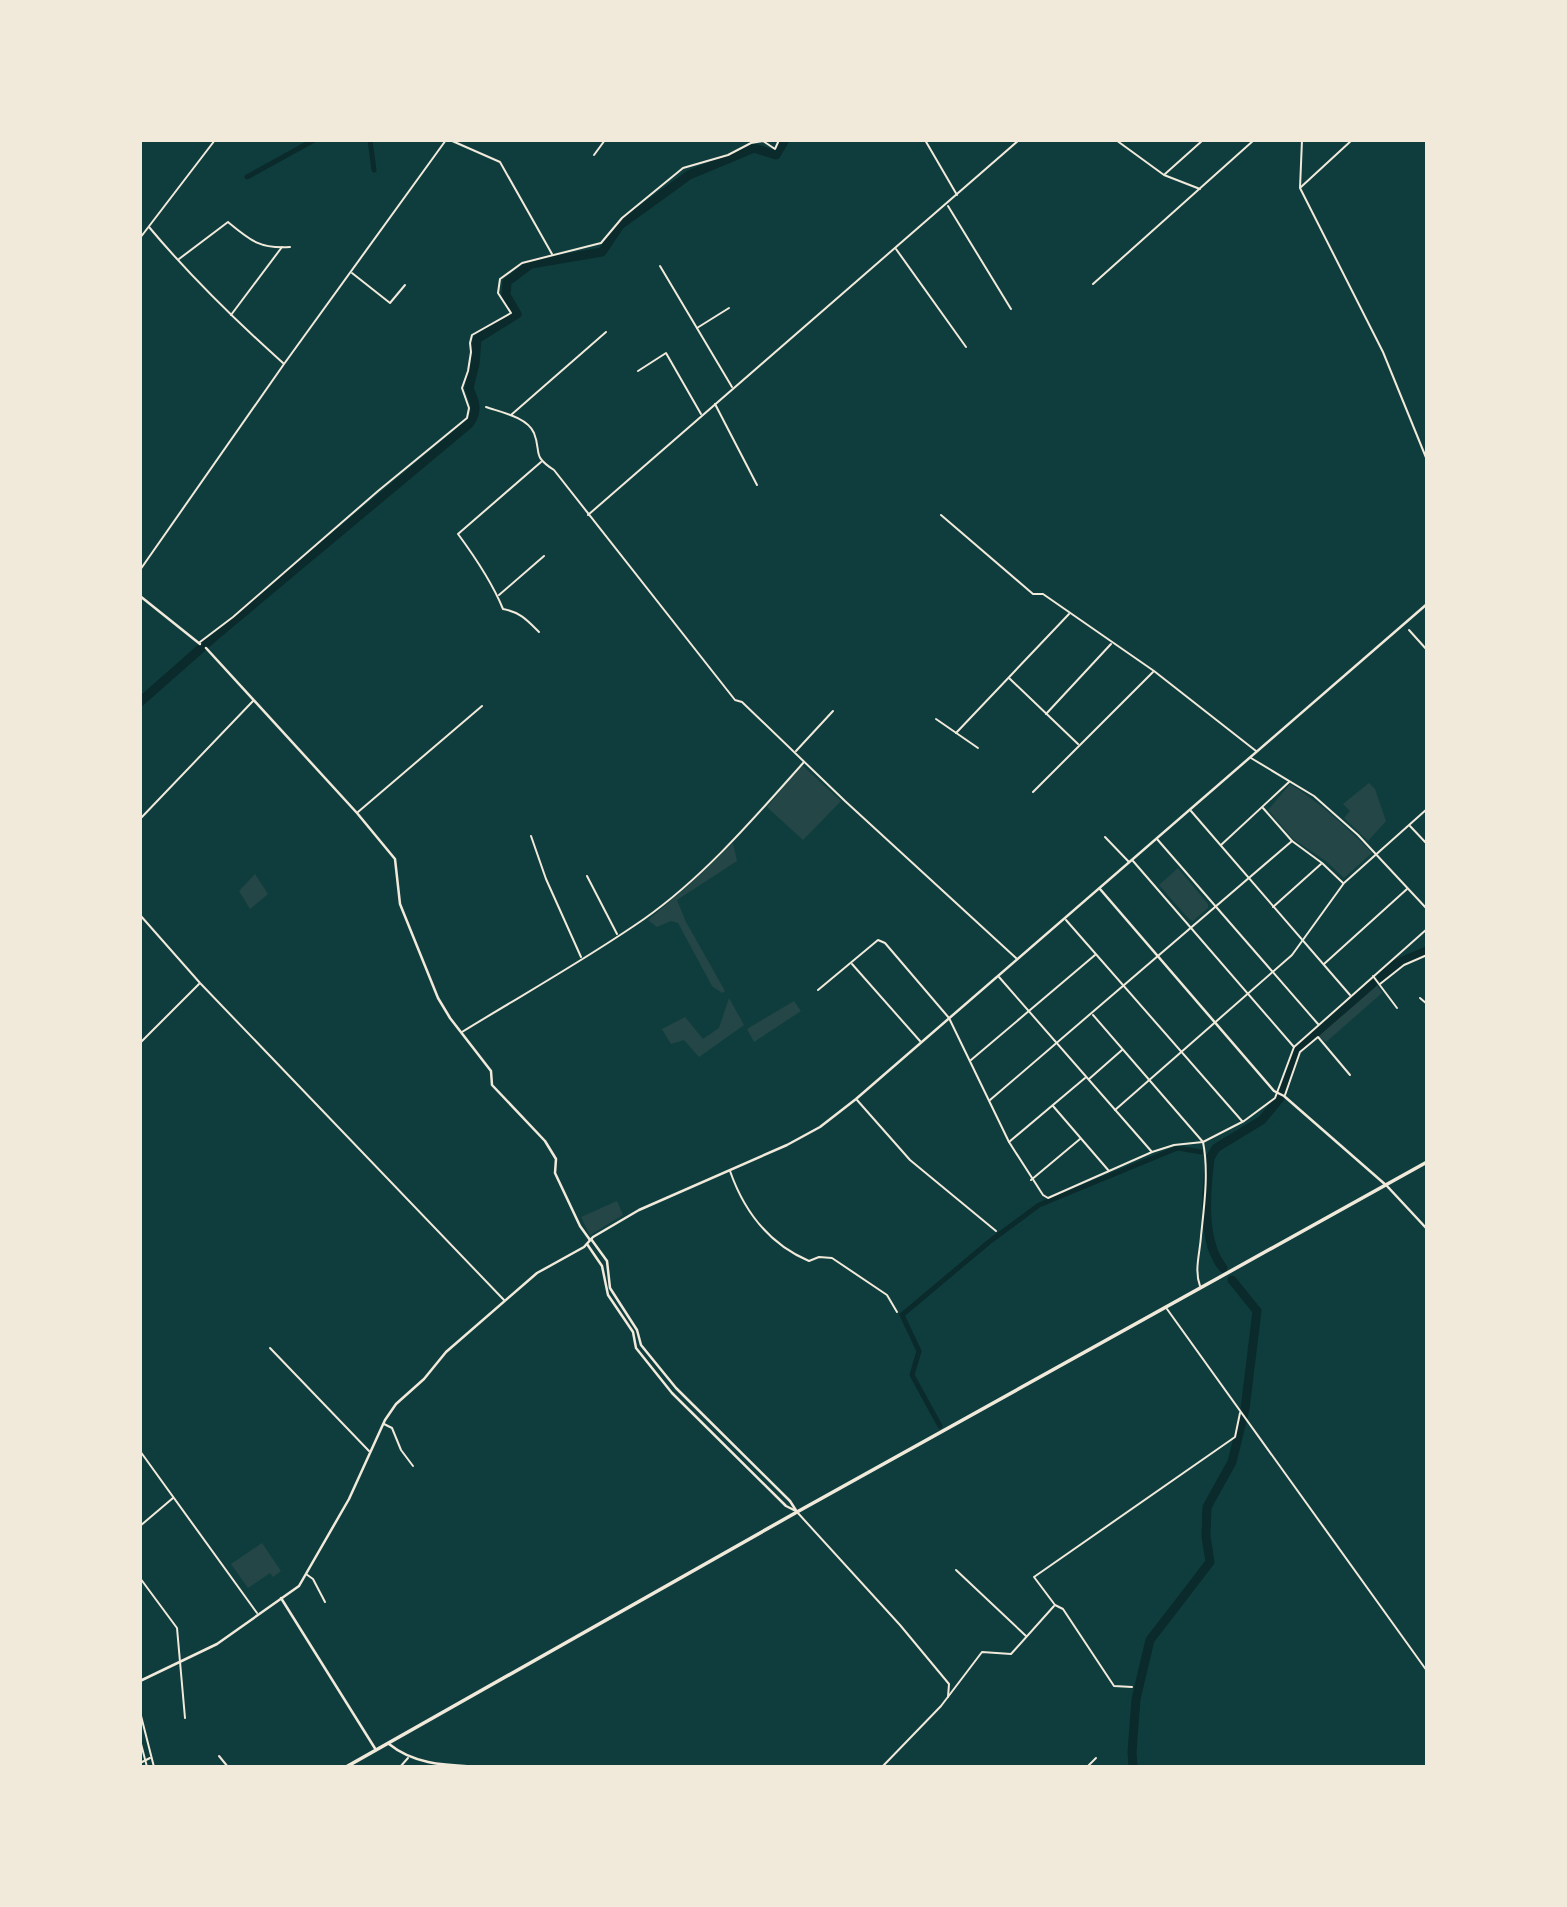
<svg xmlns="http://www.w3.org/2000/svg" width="1567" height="1907" font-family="Helvetica,sans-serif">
<rect width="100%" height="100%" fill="#0f3d3e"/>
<g fill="#244646">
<path d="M802,765L841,801L803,840L767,807Z"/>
<path d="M1369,783L1375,789L1386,821L1368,841L1344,818L1350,811L1343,804Z"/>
<path d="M1290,784C1320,803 1347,827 1372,853L1344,878L1326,861L1293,839L1268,810Z"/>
<path d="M733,843L737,861L677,900L686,922L725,991L722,993L712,986L678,923L671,921L657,927L648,920L688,886Z"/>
<path d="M1178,868L1208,904V908L1193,921L1189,919L1159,885Z"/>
<path d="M255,874L268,894L250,909L239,891Z"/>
<path d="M1373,979L1382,993L1326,1042L1318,1036L1313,1038L1310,1035Z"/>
<path d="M729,998L744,1025L699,1057L684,1040L671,1044L662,1029L685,1017L703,1039L719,1028Z"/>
<path d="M794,1001L801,1011L754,1042L747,1029Z"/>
<path d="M617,1201L623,1215L590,1235L581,1217Z"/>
<path d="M262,1543L281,1571L273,1577L270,1573L248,1588L231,1564Z"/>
</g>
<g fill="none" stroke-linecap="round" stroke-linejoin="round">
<g stroke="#0a2a2b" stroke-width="5">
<path d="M370,140L374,170"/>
<path d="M247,177L314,140"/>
<path d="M940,1426L912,1375L919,1351L902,1315L989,1242L1039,1205L1170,1151L1178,1148L1201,1152"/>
</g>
<g stroke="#0a2a2b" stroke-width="9">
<path d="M140,702L215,636L469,424C479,411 475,402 469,388L475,364L477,339L517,314L506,295L507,282L531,264L602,252L620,225L689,175L754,148L776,155L785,140"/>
<path d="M1381,977L1396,964L1427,951"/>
<path d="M1283,1090L1297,1049L1373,983"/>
<path d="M1223,1268C1201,1241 1206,1191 1210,1158L1216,1148L1262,1120L1280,1098"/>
<path d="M1133,1767L1132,1752L1136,1699L1150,1640L1210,1562L1206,1536L1207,1507L1232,1462L1245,1409L1257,1311L1232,1280"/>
</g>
<g stroke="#f1e9da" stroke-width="2">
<path d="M384,1424L392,1428L401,1450L413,1466"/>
<path d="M306,1574L313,1579L325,1602"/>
</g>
<g stroke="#f1e9da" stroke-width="2">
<path d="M450,140L500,162L552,254"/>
<path d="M925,140L957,195"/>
<path d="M1116,140L1164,175L1200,189"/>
<path d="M1302,140L1300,188L1383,352L1427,460"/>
<path d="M594,155L605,140"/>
<path d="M1165,174L1203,140"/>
<path d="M1301,187L1352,140"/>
<path d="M948,206L1011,309"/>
<path d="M149,227C190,276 235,320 283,363"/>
<path d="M140,238L215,140"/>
<path d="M896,249L966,347"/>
<path d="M179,259L228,222C251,241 260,249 290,247"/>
<path d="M660,266L732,387"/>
<path d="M352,273L390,303L405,285"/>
<path d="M1093,284L1254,140"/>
<path d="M231,315L282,247"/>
<path d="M697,328L729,308"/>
<path d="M638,371L666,353L701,414"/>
<path d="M715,404L757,485"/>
<path d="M486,407C500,412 527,417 534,433C542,453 531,455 554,470L735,700L742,702L845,801L1016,958"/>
<path d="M511,415L606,332"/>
<path d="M588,515L1019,140"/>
<path d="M941,515L1033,594H1043L1154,671L1256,751"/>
<path d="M140,570L284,364L446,140"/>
<path d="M499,595L544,556"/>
<path d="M1409,630L1427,650"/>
<path d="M539,632C527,620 520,612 503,609C492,582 475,557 458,534L541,462"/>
<path d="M200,642L233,617L378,491L467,418L469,408L462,388L468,371L471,352L470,343L472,335L511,313L498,293L500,279L522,263L601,243L622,218L683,168L728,155L751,143L763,141L775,149L779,140"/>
<path d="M1009,678L1078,744"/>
<path d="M1046,714L1111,644"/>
<path d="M936,719L978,748"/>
<path d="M956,733L1069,614"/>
<path d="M796,751L833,711"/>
<path d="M1251,758L1314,796L1358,835L1427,909"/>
<path d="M1033,792L1153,672"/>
<path d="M1263,808L1292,841L1322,863L1343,883"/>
<path d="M1191,811L1350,995"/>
<path d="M358,812L482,706"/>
<path d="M140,819L253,701"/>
<path d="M1410,826L1427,844"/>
<path d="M531,836L546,879L581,957"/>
<path d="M1105,837L1129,862"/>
<path d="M1157,839L1318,1024"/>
<path d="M1221,845L1289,782"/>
<path d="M1133,861L1294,1047"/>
<path d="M587,876L617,934"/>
<path d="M1273,907L1321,864"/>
<path d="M140,915L200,983L504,1300"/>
<path d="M1066,920L1242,1121"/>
<path d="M852,964L920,1041"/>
<path d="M1324,964L1407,889"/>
<path d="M1373,976L1397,1008"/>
<path d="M999,977L1152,1152"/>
<path d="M1380,984L1404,965L1427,955"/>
<path d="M818,990L878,940L885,943L949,1018L1009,1142L1043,1195L1048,1198L1152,1152L1174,1145L1203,1142L1244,1121L1275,1098L1294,1047L1427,929"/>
<path d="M1420,998L1427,1004"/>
<path d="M1093,1015L1203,1142C1209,1172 1204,1207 1201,1236C1200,1253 1194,1270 1200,1286"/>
<path d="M462,1032C522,995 585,960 644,919C705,876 755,817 804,762"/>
<path d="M140,1043L199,984"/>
<path d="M971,1060L1095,955"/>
<path d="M1089,1079L1122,1050"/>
<path d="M1285,1095L1300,1052L1318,1037L1350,1075"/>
<path d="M857,1100L910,1160L996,1231"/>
<path d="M990,1100L1292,841"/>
<path d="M1053,1106L1109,1171"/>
<path d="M1115,1110L1292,955L1344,883L1427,809"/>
<path d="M1009,1142L1085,1078"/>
<path d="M730,1171C744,1211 769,1244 809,1261L819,1257L832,1258L887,1295L897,1312"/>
<path d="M1031,1180L1080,1139"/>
<path d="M1167,1309L1427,1671"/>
<path d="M270,1348L369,1451"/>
<path d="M140,1451L257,1613"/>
<path d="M797,1512L900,1625L949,1684L948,1697"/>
<path d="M140,1526L173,1498"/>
<path d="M956,1570L1026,1636"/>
<path d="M140,1578L177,1628L185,1718"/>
<path d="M1132,1687L1114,1686L1063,1609L1055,1605L1034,1577L1235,1437L1240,1413"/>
<path d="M140,1712L154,1767"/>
<path d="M140,1740L147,1767"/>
<path d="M219,1756L228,1767"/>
<path d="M140,1763L150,1758"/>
<path d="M400,1767L408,1758"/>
<path d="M882,1767L941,1706L982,1652L1011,1654L1054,1606"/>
<path d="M1087,1767L1096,1758"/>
<path d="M1427,1767V1766"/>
</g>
<g stroke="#f1e9da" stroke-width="2.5">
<path d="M140,596L200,644"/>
<path d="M206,648L357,813L395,859L400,904L438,998L450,1018L491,1071L492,1085L545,1141L556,1159L555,1173L580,1226L590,1240"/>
<path d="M1100,889L1274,1091L1284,1096L1387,1186L1427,1229"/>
<path d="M591,1239L607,1261L610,1288L637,1330L641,1345L676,1388L790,1501L797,1512"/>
<path d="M587,1244L602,1266L608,1295L633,1332L636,1348L672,1393L786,1506L796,1511"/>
</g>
<g stroke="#f1e9da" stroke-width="2.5">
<path d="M281,1598L376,1750"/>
<path d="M140,1681L217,1644L299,1586L349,1499L385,1420L396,1404L424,1379L446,1352L537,1273L584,1247L593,1237L639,1210L787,1145L820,1127L856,1099L1427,604"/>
<path d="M389,1744C416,1766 450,1765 482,1767"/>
</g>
<path stroke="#f1e9da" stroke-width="3.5" d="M346,1767L797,1512L1427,1162"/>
</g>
<rect width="1567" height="1907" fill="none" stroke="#f1e9da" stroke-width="284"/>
</svg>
